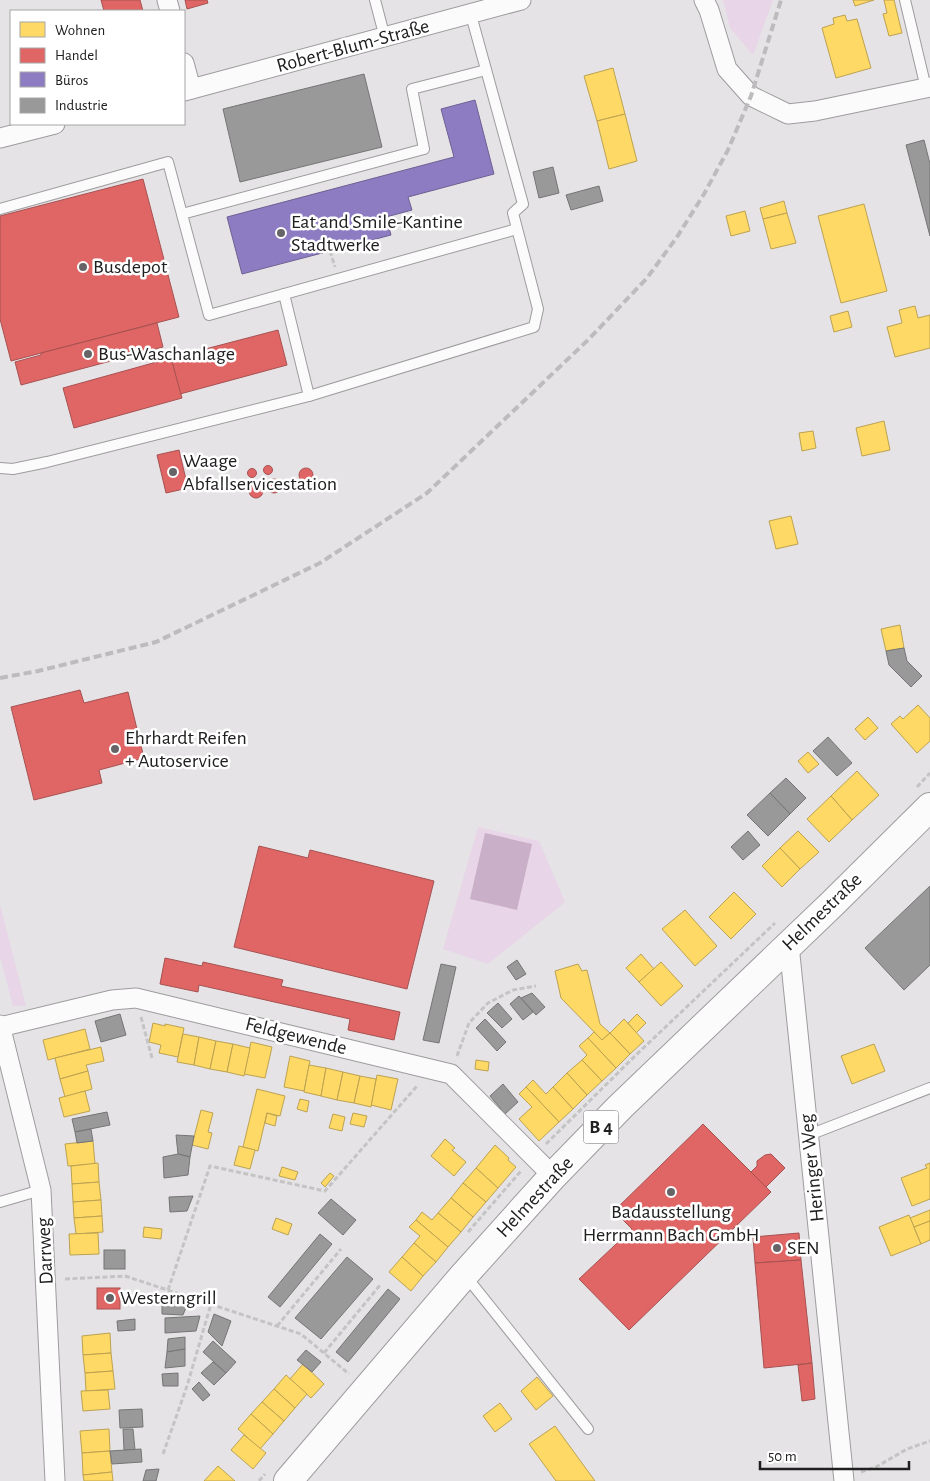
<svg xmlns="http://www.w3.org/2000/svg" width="930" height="1481" font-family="'Alegreya Sans',sans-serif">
<rect width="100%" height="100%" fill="#e5e3e5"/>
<g fill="#e8d5e7">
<path d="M723,0H773L753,55L730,28Z"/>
<path d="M478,827L539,841L565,902L488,964L443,949Z"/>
<path d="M0,905L26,1006H13L0,956Z"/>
</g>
<path fill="#caafc8" d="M485,833L532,844L517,910L470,899Z"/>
<g fill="#ffd966" stroke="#bca251">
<path d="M853,0H874L855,6Z"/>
<path d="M884,0H894L902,33L889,36L883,14L887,13Z"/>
<path d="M845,15L847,21L857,19L871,68L836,78L822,28L834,24L833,18Z"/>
<path d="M613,68L625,114L597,121L584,76Z"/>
<path d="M625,114L637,161L609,169L597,121Z"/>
<path d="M784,201L787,213L763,219L760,208Z"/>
<path d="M864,204L887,291L841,303L818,216Z"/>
<path d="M745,211L750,231L731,236L726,216Z"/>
<path d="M787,213L796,243L771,249L763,219Z"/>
<path d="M915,306L918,318L930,315V348L895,357L887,327L902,323L899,310Z"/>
<path d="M848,311L852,327L834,332L830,316Z"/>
<path d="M884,421L890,450L862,456L856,428Z"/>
<path d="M813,431L816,448L802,451L799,433Z"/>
<path d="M791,516L798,544L776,549L769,521Z"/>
<path d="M900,625L904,648L886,651L881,629Z"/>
<path d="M918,705L930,718V741L917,753L891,724L900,716L903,719Z"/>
<path d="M868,717L878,728L865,740L855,729Z"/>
<path d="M808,752L819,764L808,773L798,761Z"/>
<path d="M857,771L879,795L852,820L831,796Z"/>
<path d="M831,796L852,820L829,842L807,819Z"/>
<path d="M798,831L819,852L800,869L780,848Z"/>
<path d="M780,848L800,869L782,887L762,866Z"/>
<path d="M734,892L756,914L731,939L709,917Z"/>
<path d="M685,910L717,946L695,966L662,929Z"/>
<path d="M641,954L654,969L639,982L626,968Z"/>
<path d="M661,962L683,986L661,1006L639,982Z"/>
<path d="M578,964L582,971L587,970L600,1024L610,1033L602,1040L561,998L555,971Z"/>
<path d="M637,1014L646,1023L636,1033L628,1023Z"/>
<path d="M624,1019L644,1041L630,1054L610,1033Z"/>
<path d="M153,1023L165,1026V1024L184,1028L178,1057L159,1053L161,1045L149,1042Z"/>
<path d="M85,1029L90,1049L48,1060L43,1040Z"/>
<path d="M594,1032L602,1040L610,1033L630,1054L616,1068L588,1038Z"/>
<path d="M183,1034L199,1037L194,1065L177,1062Z"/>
<path d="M199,1037L216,1041L210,1069L194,1065Z"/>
<path d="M588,1038L616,1068L602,1081L582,1060L587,1055L579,1046Z"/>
<path d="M216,1041L233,1044L227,1072L210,1069Z"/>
<path d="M251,1042L272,1047L265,1078L244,1074Z"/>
<path d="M233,1044L250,1048L244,1076L227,1072Z"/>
<path d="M874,1044L885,1071L852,1084L841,1056Z"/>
<path d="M101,1047L104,1061L86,1065L88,1071L60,1079L55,1058Z"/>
<path d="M290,1056L310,1061L304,1091L284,1087Z"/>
<path d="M476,1060L489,1062L488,1071L475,1069Z"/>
<path d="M582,1060L602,1081L587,1095L567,1073Z"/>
<path d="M309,1065L326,1068L321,1096L304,1092Z"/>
<path d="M326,1068L343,1072L337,1100L321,1096Z"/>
<path d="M88,1071L92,1089L65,1097L60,1079Z"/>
<path d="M343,1072L360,1076L354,1103L337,1100Z"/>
<path d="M567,1073L587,1095L573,1109L553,1087Z"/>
<path d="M377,1075L398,1079L391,1110L371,1105Z"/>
<path d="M360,1076L376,1079L371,1107L354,1103Z"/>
<path d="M533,1080L546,1094L553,1087L573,1109L559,1122L526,1087Z"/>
<path d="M526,1087L559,1122L539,1141L519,1119L532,1107L519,1094Z"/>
<path d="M257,1089L285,1096L280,1116L267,1113L258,1151L243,1147Z"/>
<path d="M85,1091L90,1111L64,1117L59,1098Z"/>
<path d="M300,1099L309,1101L307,1112L297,1109Z"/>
<path d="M201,1110L213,1113L208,1132L212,1133L208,1149L192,1145Z"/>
<path d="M267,1113L277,1116L275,1126L265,1123Z"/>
<path d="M353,1113L367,1116L364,1127L350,1124Z"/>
<path d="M333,1114L345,1117L342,1131L329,1128Z"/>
<path d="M445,1139L455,1148L452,1150L466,1162L454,1176L431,1156Z"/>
<path d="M93,1141L95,1164L68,1166L65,1144Z"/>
<path d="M495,1145L509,1158L508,1160L516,1167L498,1188L476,1168Z"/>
<path d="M239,1146L255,1150L250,1169L234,1165Z"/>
<path d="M98,1163L99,1182L72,1184L71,1166Z"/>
<path d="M930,1163V1199L912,1206L901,1178L927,1168L925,1165Z"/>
<path d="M282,1167L298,1172L295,1180L279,1176Z"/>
<path d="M476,1168L498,1188L486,1202L463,1183Z"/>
<path d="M330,1173L334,1176L325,1187L321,1183Z"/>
<path d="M99,1182L101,1200L73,1202L72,1184Z"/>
<path d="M463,1183L486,1202L473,1217L451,1198Z"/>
<path d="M451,1198L473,1217L461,1232L438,1213Z"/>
<path d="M101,1200L102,1216L74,1218L73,1202Z"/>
<path d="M930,1210V1221L914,1227L910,1218Z"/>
<path d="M422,1212L432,1220L438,1213L461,1232L448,1247L416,1220Z"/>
<path d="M909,1215L921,1244L891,1256L879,1227Z"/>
<path d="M102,1216L103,1232L76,1234L74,1218Z"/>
<path d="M276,1218L292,1224L288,1235L272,1229Z"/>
<path d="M416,1220L448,1247L436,1262L414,1243L420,1236L409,1227Z"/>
<path d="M930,1221V1240L921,1244L914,1227Z"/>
<path d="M144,1227L162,1229L161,1239L143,1237Z"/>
<path d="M98,1233L99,1254L70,1255L69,1234Z"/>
<path d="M414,1243L436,1262L423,1276L402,1257Z"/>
<path d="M402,1257L423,1276L411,1291L389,1272Z"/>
<path d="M110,1333L111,1353L83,1355L82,1336Z"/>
<path d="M111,1353L113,1371L85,1373L83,1355Z"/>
<path d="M303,1364L324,1384L311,1398L290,1379Z"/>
<path d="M113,1371L115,1389L86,1391L85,1373Z"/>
<path d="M286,1375L307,1394L295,1408L274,1389Z"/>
<path d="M537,1377L553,1396L536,1410L521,1391Z"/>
<path d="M274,1389L295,1408L284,1421L262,1402Z"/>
<path d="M108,1390L110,1409L83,1411L81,1391Z"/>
<path d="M262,1402L284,1421L273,1434L251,1414Z"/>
<path d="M500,1403L512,1419L495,1432L483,1416Z"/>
<path d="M251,1414L273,1434L260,1449L238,1429Z"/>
<path d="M555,1426L595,1481H556L529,1444Z"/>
<path d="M109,1429L110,1451L82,1453L80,1431Z"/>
<path d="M244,1435L266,1453L253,1469L231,1450Z"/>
<path d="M110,1451L112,1472L83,1475L82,1453Z"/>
<path d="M218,1466L235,1481H204Z"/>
<path d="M112,1472L113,1481H84L83,1475Z"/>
</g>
<g fill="#e06666" stroke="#a75151">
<path d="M101,0H140L143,11H104Z"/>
<path d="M185,0H207L208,3L187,9Z"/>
<path d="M143,179L179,317L11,361L0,319V216Z"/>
<path d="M157,323L163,347L21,385L15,362L41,355V353Z"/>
<path d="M278,330L287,365L180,394L171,358Z"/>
<path d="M171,358L182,398L74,428L63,388Z"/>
<path d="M179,450L188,488L166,493L157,455Z"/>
<circle cx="268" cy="470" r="4.5"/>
<circle cx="306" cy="475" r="7"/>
<circle cx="252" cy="473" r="4.5"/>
<circle cx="274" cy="486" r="7"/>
<circle cx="256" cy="491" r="7"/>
<path d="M80,690L84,703L128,692L144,758L99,770L102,783L34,800L11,707Z"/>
<path d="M259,846L308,858L310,850L434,881L407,989L234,947Z"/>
<path d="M165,958L202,966L203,962L283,980L281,986L400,1012L394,1040L348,1030L350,1019L199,985L198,992L160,984Z"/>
<path d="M703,1124L771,1192L629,1330L579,1279L632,1229L614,1211Z"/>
<path d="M771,1154L785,1168L766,1187L751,1172L757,1166V1161L765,1155Z"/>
<path d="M799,1233L801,1260L755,1263L753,1237Z"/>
<path d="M801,1260L812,1363L764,1368L755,1263Z"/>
<rect x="97" y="1288" width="23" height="21"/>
<path d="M812,1363L815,1399L802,1401L798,1365Z"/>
</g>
<path fill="#8e7cc3" stroke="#6d6092" d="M475,100L494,174L408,197L412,210L386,217L391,235L242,274L227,217L454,157L441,109Z"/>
<g fill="#999" stroke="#757575">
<path d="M364,74L382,147L240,182L223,109Z"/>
<path d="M924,140L930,164V236L906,145Z"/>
<path d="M553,167L559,193L539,198L533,172Z"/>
<path d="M599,186L603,201L571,210L566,195Z"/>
<path d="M904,648L907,661L922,676L911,687L889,665L886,651Z"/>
<path d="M828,737L852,763L837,776L813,751Z"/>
<path d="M786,778L806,798L790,814L770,793Z"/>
<path d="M770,793L790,814L768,836L747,815Z"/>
<path d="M748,831L760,845L743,860L731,847Z"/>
<path d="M930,886V965L904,990L865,948Z"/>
<path d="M517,960L526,974L516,980L507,967Z"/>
<path d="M441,964L456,967L439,1043L423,1040Z"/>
<path d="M532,993L545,1007L536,1015L521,998Z"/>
<path d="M519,996L533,1012L523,1020L510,1004Z"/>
<path d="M498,1003L512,1019L502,1028L487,1013Z"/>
<path d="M120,1014L126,1035L101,1042L95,1021Z"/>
<path d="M485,1019L506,1042L497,1051L476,1028Z"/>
<path d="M503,1084L518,1102L505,1114L490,1096Z"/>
<path d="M107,1112L110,1125L75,1132L72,1119Z"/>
<path d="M91,1129L93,1141L77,1143L75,1132Z"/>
<path d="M176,1135L194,1136L190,1157L178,1154Z"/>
<path d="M178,1154L190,1157L188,1175L164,1178L163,1157Z"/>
<path d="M193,1196L187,1211L170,1212L169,1197Z"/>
<path d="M331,1199L356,1220L343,1235L318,1213Z"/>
<path d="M320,1234L332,1244L280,1307L268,1297Z"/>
<rect x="104" y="1250" width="21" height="19"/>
<path d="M347,1257L373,1279L321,1339L295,1318Z"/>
<path d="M388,1289L400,1299L348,1362L336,1352Z"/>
<path d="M162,1296L187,1305L183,1315L162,1314Z"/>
<path d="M214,1314L231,1321L222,1346L208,1332Z"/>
<path d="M200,1316L196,1331L165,1333V1318Z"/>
<path d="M135,1319V1330L118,1331L117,1321Z"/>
<path d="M185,1337V1349L167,1352L168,1339Z"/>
<path d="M213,1341L236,1362L226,1373L203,1352Z"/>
<path d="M185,1349V1366L165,1368L167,1352Z"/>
<path d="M306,1350L321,1362L312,1372L297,1360Z"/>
<path d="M213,1362L226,1373L214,1385L201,1373Z"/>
<path d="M178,1373V1386H163L162,1374Z"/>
<path d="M199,1382L210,1395L203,1401L192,1389Z"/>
<path d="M142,1409L143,1427L120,1428L119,1410Z"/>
<path d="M123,1429H133L135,1450H124Z"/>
<path d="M141,1449L142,1462L112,1464L110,1451Z"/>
<path d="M159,1469L156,1481H143L146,1470Z"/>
</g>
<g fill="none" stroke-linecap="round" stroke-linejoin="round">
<g stroke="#9e9c9e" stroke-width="12">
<g id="service">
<path d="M375,0L385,38"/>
<path d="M905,0L926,88"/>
<path d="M0,209L168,162L209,315L517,229"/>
<path d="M182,214L424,149L412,89L486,70"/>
<path d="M284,294L309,396"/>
<path d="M0,468L13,469L47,462L309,396L534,327L538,309L513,213L523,204L471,15"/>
<path d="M809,1135L930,1088"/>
<path d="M0,1202L41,1190"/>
<path d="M465,1275L588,1429"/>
</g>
</g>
<g stroke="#9e9c9e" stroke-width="21">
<g id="minor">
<path d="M167,0L170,11"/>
<path d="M704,0L709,10L727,69L751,96L788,114L815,111L930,87"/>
<path d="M184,63L191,89"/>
<path d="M184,91L521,0"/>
<path d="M0,138L55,124"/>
<path d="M789,945L844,1481"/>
<path d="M0,1025L41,1190L55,1481"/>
<path d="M0,1027L112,1000L136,998L451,1074L553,1176"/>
</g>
</g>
<g stroke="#9e9c9e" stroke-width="30">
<path id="primary" d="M288,1481L464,1275L553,1176L620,1107L833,903L930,807"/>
</g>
<g stroke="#c5c4c5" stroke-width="3" stroke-dasharray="5 2.5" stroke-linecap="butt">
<path d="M330,251L335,267"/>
<path d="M917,787L930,773"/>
<path d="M141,1017L152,1058"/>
<path d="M457,1056L469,1023L488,1003L513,990L536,986"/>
<path d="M546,1144L635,1056L775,923"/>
<path d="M468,1232L521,1171"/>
<path d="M65,1279L125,1276L301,1334L349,1374"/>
<path d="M168,1290L210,1166L325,1191L417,1086"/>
<path d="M277,1326L341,1249"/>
<path d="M324,1353L381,1284"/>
<path d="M163,1454L187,1386L211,1304"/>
<path d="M861,1472L876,1467L907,1449L930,1441"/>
<path d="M259,1481L265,1474"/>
</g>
<use href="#service" stroke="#fbfbfb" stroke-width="10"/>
<use href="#minor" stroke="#fbfbfb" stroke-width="19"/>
<use href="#primary" stroke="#fbfbfb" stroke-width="28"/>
<path stroke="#bdbcbd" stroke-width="4" stroke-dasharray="8 4" stroke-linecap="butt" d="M0,678L38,671L156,642L320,563L427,493L589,339L647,278L677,237L704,194L728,150L751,96L781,0"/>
</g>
<g fill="#666466" stroke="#fff" stroke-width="2">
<circle cx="281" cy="233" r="5"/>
<circle cx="83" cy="267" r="5"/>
<circle cx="88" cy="354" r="5"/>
<circle cx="173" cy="472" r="5"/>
<circle cx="115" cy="749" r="5"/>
<circle cx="671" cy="1192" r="5"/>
<circle cx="777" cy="1248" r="5"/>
<circle cx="110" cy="1298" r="5"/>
</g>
<g text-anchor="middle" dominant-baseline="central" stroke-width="5" stroke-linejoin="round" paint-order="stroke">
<rect fill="#fff" stroke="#646364" stroke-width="1" x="583.5" y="1110.5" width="35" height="33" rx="4"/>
<g font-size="19" font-weight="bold" fill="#212021">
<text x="601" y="1127">B 4</text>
</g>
<g font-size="20" fill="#212021" stroke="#fff">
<text transform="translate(353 46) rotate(-15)">Robert-Blum-Straße</text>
<text transform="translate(822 912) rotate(-44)">Helmestraße</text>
<text transform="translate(296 1036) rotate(14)">Feldgewende</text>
<text transform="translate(812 1168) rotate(-96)">Heringer Weg</text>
<text transform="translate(535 1197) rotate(-47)">Helmestraße</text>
<text transform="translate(45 1251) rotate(-93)">Darrweg</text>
</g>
<g font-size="20" fill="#212021" stroke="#fff" text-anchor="start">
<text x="291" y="222">Eat and Smile-Kantine<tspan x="291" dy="23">Stadtwerke</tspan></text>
<text x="93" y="267">Busdepot</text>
<text x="98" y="354">Bus-Waschanlage</text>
<text x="183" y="461">Waage<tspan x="183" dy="23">Abfallservicestation</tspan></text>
<text x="125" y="738">Ehrhardt Reifen<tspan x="125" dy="23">+ Autoservice</tspan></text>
<text x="671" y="1212" text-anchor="middle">Badausstellung<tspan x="671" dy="23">Herrmann Bach GmbH</tspan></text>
<text x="787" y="1248">SEN</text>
<text x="120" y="1298">Westerngrill</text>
</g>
</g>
<rect x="10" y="10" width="175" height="115" fill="#ffffff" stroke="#a6a6a6"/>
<rect x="20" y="22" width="25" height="15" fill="#ffd966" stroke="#a6a6a6"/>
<text x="55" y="35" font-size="15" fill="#212021">Wohnen</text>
<rect x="20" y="48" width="25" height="15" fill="#e06666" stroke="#a6a6a6"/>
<text x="55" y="60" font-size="15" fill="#212021">Handel</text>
<rect x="20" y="72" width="25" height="15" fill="#8e7cc3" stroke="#a6a6a6"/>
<text x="55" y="85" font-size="15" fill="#212021">Büros</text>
<rect x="20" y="98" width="25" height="15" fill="#999999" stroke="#a6a6a6"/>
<text x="55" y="110" font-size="15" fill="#212021">Industrie</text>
<path d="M760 1461v8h149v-8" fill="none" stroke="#212021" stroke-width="2.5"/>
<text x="768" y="1461" font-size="15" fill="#212021" stroke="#ffffff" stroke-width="4" paint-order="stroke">50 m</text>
</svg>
